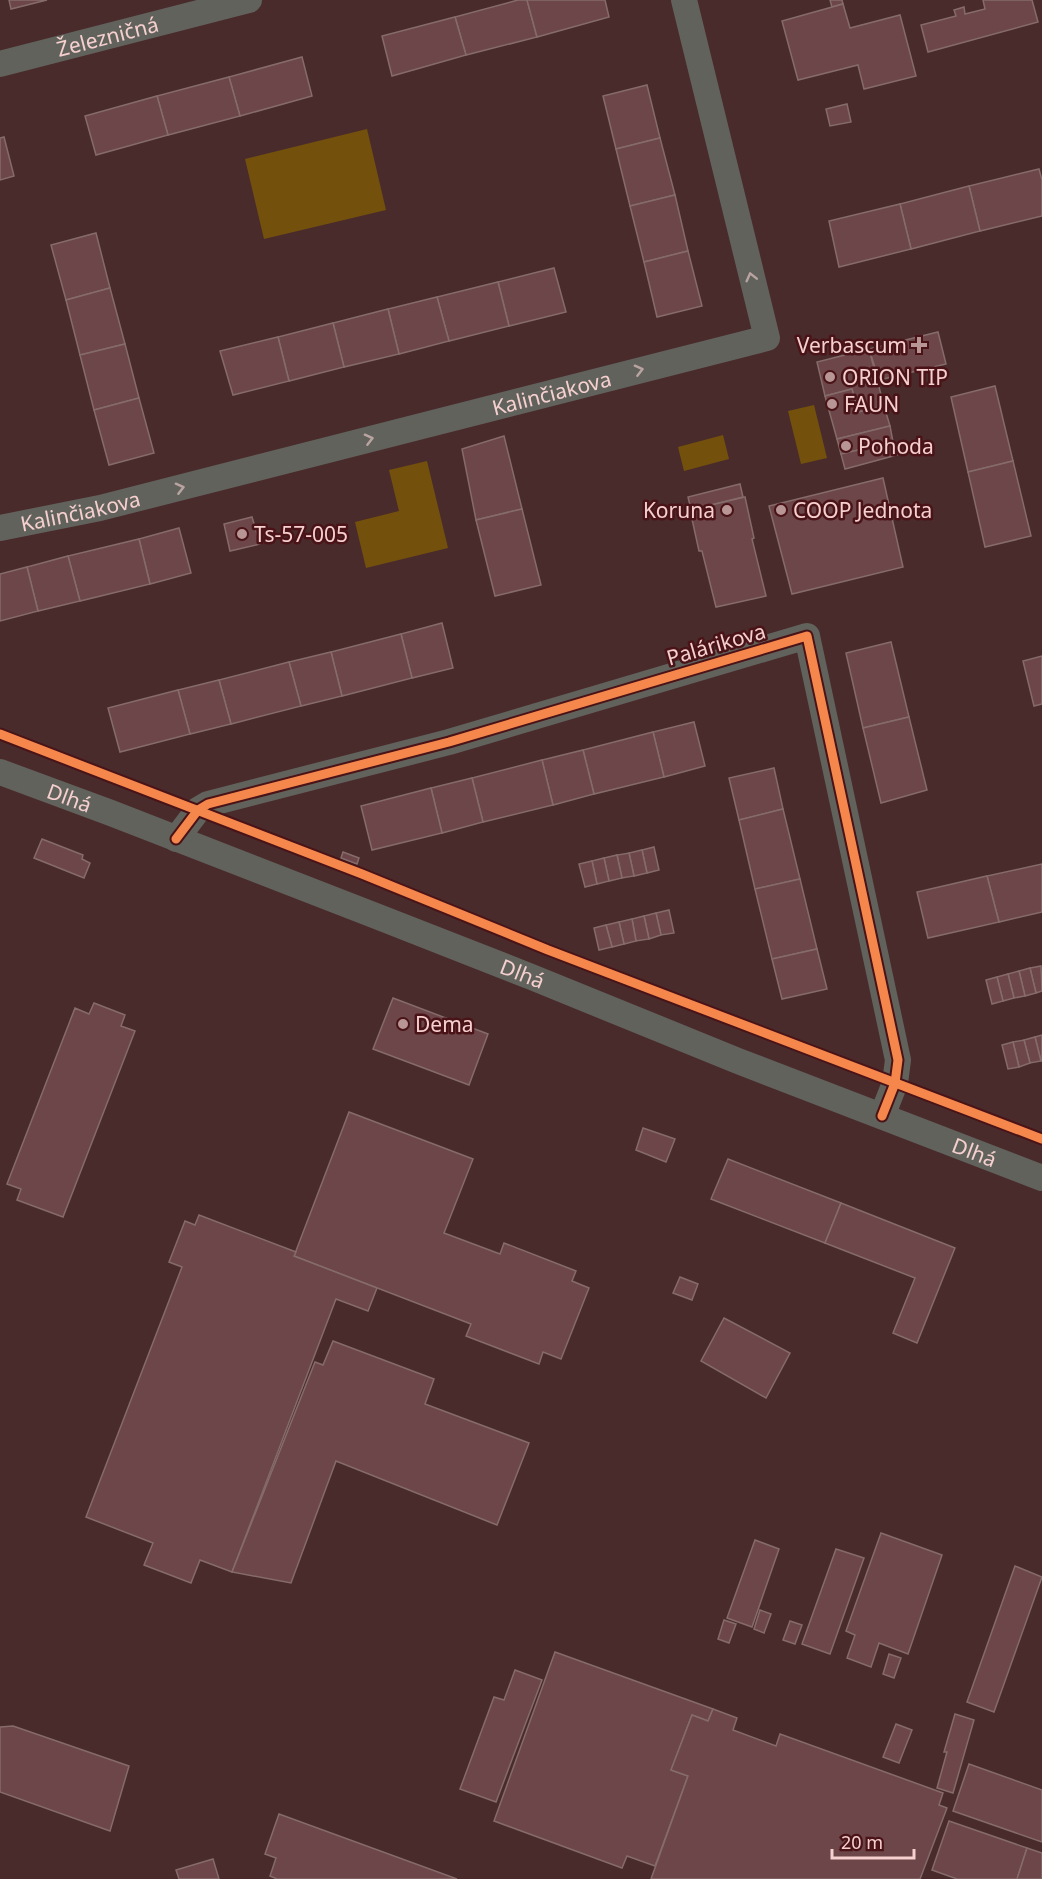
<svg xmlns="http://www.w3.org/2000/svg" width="1042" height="1879" font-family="'Noto Sans',sans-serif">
<rect width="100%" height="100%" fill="#492b2c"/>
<g fill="#73510d">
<path d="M367,129L386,210L264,239L245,159Z"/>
<path d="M814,405L827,458L801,464L788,411Z"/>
<path d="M723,435L729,459L684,471L678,447Z"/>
<path d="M427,461L448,548L366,568L355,522L399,511L389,470Z"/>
</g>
<g fill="#6c4649" stroke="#866b6b" stroke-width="1.5">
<path d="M9,0H47L11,9Z"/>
<path d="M518,0H527L537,37L466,55L455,17Z"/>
<path d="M527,0H605L609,17L537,37Z"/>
<path d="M830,0H842L843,4L832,7Z"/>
<path d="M983,0H1032L1038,22L928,52L921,25L956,16L954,10L964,7L965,14L985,9Z"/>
<path d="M843,4L850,28L900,15L916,76L864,89L858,65L798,80L782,21Z"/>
<path d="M455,17L466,55L392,76L382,36Z"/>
<path d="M302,57L312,96L240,116L229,77Z"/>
<path d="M229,77L240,116L168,135L157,96Z"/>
<path d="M647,85L660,138L616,149L603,96Z"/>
<path d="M157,96L168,135L96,155L85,116Z"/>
<path d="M847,104L851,122L830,126L826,109Z"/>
<path d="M4,137L14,176L0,180V138Z"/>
<path d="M660,138L675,195L630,206L616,149Z"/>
<path d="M1039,169L1042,180V216L980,231L969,186Z"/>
<path d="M969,186L980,231L911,249L900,204Z"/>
<path d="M675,195L688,251L644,262L630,206Z"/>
<path d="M900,204L911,249L839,267L829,221Z"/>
<path d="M96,233L110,288L66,300L51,245Z"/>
<path d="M688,251L702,306L657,317L644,262Z"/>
<path d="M554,268L566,312L509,326L498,282Z"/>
<path d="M498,282L509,326L449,341L437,297Z"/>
<path d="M110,288L125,344L80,355L66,300Z"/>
<path d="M437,297L449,341L399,354L388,309Z"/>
<path d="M388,309L399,354L344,367L333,323Z"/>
<path d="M333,323L344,367L289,381L278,337Z"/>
<path d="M938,332L946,364L879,380L869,349Z"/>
<path d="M278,337L289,381L233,395L220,351Z"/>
<path d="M125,344L139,398L94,410L80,355Z"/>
<path d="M869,349L884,406L858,412L852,389L825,396L817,362Z"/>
<path d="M995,386L1013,461L968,472L951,397Z"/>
<path d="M852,389L858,412L884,406L890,426L837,439L825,396Z"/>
<path d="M139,398L154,453L109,465L94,410Z"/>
<path d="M890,426L893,442L841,454L837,439Z"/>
<path d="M504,436L522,509L476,520L462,449Z"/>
<path d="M893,442L897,455L845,469L841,454Z"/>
<path d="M1013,461L1031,536L985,547L968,472Z"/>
<path d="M883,478L903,567L792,594L769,506Z"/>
<path d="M740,484L743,497L691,510L688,497Z"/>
<path d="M745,497L754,538L752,539L766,596L716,607L702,551H699L690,510Z"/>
<path d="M522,509L541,585L495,596L476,520Z"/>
<path d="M252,517L260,544L230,551L224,524Z"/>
<path d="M179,528L191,573L150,584L139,539Z"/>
<path d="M139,539L150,584L80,601L68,556Z"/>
<path d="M68,556L80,601L38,611L27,567Z"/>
<path d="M27,567L38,611L0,621V574Z"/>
<path d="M442,623L453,668L412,678L401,634Z"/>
<path d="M401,634L412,678L342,696L331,652Z"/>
<path d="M891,642L909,717L863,728L846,653Z"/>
<path d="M331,652L342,696L301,706L289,662Z"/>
<path d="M1042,656V704L1034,706L1023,661Z"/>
<path d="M289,662L301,706L231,724L219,680Z"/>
<path d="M219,680L231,724L190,734L178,690Z"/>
<path d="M178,690L190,734L120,752L108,708Z"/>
<path d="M909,717L927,790L881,803L863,728Z"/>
<path d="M694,722L705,766L664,777L653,732Z"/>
<path d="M653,732L664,777L594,794L583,750Z"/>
<path d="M583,750L594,794L553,805L542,760Z"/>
<path d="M542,760L553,805L483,822L472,778Z"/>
<path d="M774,768L783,809L739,820L729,778Z"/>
<path d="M472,778L483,822L442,833L431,788Z"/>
<path d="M431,788L442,833L372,850L361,806Z"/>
<path d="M783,809L800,879L755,889L739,820Z"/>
<path d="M42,839L83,855L82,859L90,863L84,878L34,858Z"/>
<path d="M654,847L659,870L647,873L642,850Z"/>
<path d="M642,850L647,873L634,876L629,853Z"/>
<path d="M343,852L359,858L357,864L341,858Z"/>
<path d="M629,853L634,876L622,878L617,855Z"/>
<path d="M617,855L622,878L609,881L604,858Z"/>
<path d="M604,858L609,881L597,884L592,861Z"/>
<path d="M592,861L597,884L585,887L579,864Z"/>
<path d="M1042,864V912L999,922L987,876Z"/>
<path d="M987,876L999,922L928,938L917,892Z"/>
<path d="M800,879L817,949L772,959L755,889Z"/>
<path d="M669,910L674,933L661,935L656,913Z"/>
<path d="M656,913L661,935L649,939L644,916Z"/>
<path d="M644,916L649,939L636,941L632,919Z"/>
<path d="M632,919L636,941L624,944L619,922Z"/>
<path d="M619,922L624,944L612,947L606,925Z"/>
<path d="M606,925L612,947L599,950L594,928Z"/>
<path d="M817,949L827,989L782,999L772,959Z"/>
<path d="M1041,966L1042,991L1036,993L1030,968Z"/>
<path d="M1030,968L1036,993L1025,996L1019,971Z"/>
<path d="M1019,971L1025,996L1014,998L1008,974Z"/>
<path d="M1008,974L1014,998L1003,1001L997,977Z"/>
<path d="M997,977L1003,1001L992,1004L986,980Z"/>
<path d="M393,998L488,1034L469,1085L373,1049Z"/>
<path d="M94,1003L125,1015L121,1026L135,1031L63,1217L17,1200L21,1189L7,1184L75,1008L89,1014Z"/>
<path d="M1042,1035V1061H1041L1035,1037Z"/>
<path d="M1035,1037L1041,1061L1030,1063L1024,1040Z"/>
<path d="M1024,1040L1030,1063L1019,1067L1013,1042Z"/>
<path d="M1013,1042L1019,1067L1008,1069L1002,1045Z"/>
<path d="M349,1112L473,1159L444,1233L500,1254L504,1243L576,1271L572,1281L589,1288L561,1359L543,1352L539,1364L466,1336L471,1324L294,1256Z"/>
<path d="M643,1128L675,1139L666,1162L636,1150Z"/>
<path d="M728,1159L841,1203L825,1243L711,1199Z"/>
<path d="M841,1203L955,1248L917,1343L893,1333L915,1278L825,1243Z"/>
<path d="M199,1215L296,1252L294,1256L377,1288L368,1311L336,1299L232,1572L200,1560L191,1583L144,1565L153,1543L86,1517L182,1267L169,1262L185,1221L195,1225Z"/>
<path d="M680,1277L698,1284L692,1300L673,1293Z"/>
<path d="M724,1318L790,1353L766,1398L701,1361Z"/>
<path d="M333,1341L434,1379L425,1404L529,1443L497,1525L336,1461L291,1583L232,1572L315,1362L323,1365Z"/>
<path d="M881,1533L942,1555L908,1654L879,1643L871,1667L847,1658L855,1635L846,1631Z"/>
<path d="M755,1540L779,1549L752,1627L727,1618Z"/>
<path d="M836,1549L864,1558L830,1654L802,1644Z"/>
<path d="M1015,1566L1042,1577L994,1712L967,1702Z"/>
<path d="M760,1610L771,1614L764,1633L754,1629Z"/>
<path d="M724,1620L736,1624L729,1643L718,1639Z"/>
<path d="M790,1621L802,1625L795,1644L783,1640Z"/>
<path d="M555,1652L713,1709L708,1721L692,1715L671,1770L688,1776L655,1866L627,1856L622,1868L494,1821Z"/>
<path d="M889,1654L901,1658L894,1678L883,1674Z"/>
<path d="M515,1670L542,1680L496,1802L460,1789L494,1697L504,1700Z"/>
<path d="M713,1709L737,1718L733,1730L776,1746L780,1734L943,1793L939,1805L947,1808L920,1879H651L688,1776L671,1770L692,1715L708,1721Z"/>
<path d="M955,1714L974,1720L953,1793L937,1788L947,1752H944Z"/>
<path d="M896,1724L912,1730L899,1763L883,1757Z"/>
<path d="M13,1726L129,1766L110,1831L0,1792V1727Z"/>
<path d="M969,1764L1042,1790V1842L953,1811Z"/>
<path d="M279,1814L457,1879H277L270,1876L276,1858L265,1854Z"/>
<path d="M949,1821L1027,1848L1017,1879H957L932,1870Z"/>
<path d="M1027,1848L1042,1853V1879H1017Z"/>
<path d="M213,1859L219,1879H179L176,1870Z"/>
</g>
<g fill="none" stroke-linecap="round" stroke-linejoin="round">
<g stroke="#62625c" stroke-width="26">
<path id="s1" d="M0,64L249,0"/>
<path id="s2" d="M0,528L100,508L767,338L684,0"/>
<path id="s3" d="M0,772L111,813L376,916L534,978L738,1061L1042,1178"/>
<path d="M176,839L198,810L208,804L449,742L807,636L898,1060L895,1083L882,1116"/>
</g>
<g stroke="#4a1317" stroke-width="13">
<g id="cycleway">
<path d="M0,734L362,874L548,950L1042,1139"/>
<path d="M176,839L198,810L208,804L449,742L807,636L898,1060L895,1083L882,1116"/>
</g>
</g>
<use href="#cycleway" stroke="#f5874c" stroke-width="9"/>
</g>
<defs><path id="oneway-chevron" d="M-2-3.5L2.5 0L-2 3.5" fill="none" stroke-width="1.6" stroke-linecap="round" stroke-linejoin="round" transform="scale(1.5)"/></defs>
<g stroke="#baa4a1">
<use href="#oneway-chevron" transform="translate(751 277) rotate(-104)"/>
<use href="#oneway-chevron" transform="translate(639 370) rotate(-14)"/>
<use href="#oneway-chevron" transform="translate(369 439) rotate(-14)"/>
<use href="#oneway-chevron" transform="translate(180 488) rotate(-14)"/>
</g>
<g fill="#b99696" stroke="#4a1317" stroke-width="2">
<path d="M916 336h6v6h6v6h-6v6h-6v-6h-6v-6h6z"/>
<circle cx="830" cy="377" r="6"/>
<circle cx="832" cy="404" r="6"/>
<circle cx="846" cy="446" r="6"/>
<circle cx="727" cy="510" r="6"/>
<circle cx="781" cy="510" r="6"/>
<circle cx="242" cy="534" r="6"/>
<circle cx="403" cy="1024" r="6"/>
</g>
<g text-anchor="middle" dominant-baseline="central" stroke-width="5" stroke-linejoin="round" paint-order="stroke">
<g font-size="21" fill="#f5d0cf" stroke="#4a1317">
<text stroke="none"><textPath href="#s1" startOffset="111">Železničná</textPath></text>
<text stroke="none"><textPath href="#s2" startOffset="568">Kalinčiakova</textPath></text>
<text stroke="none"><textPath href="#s2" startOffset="82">Kalinčiakova</textPath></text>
<text transform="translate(716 644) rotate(-16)">Palárikova</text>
<text stroke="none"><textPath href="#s3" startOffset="74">Dlhá</textPath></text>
<text stroke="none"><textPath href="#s3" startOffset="560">Dlhá</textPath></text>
<text stroke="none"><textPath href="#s3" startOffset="1046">Dlhá</textPath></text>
</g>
<g font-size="21" fill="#f5d0cf" stroke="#4a1317" text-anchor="start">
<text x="907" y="345" text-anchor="end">Verbascum</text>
<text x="842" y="377">ORION TIP</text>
<text x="844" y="404">FAUN</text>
<text x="858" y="446">Pohoda</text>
<text x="715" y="510" text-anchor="end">Koruna</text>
<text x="793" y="510">COOP Jednota</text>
<text x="254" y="534">Ts-57-005</text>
<text x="415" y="1024">Dema</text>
</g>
</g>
<path d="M832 1849v9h82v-9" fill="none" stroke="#f5d0cf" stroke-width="3"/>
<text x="841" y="1849" font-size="18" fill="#f5d0cf" stroke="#4a1317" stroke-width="4.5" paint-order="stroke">20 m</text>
</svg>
